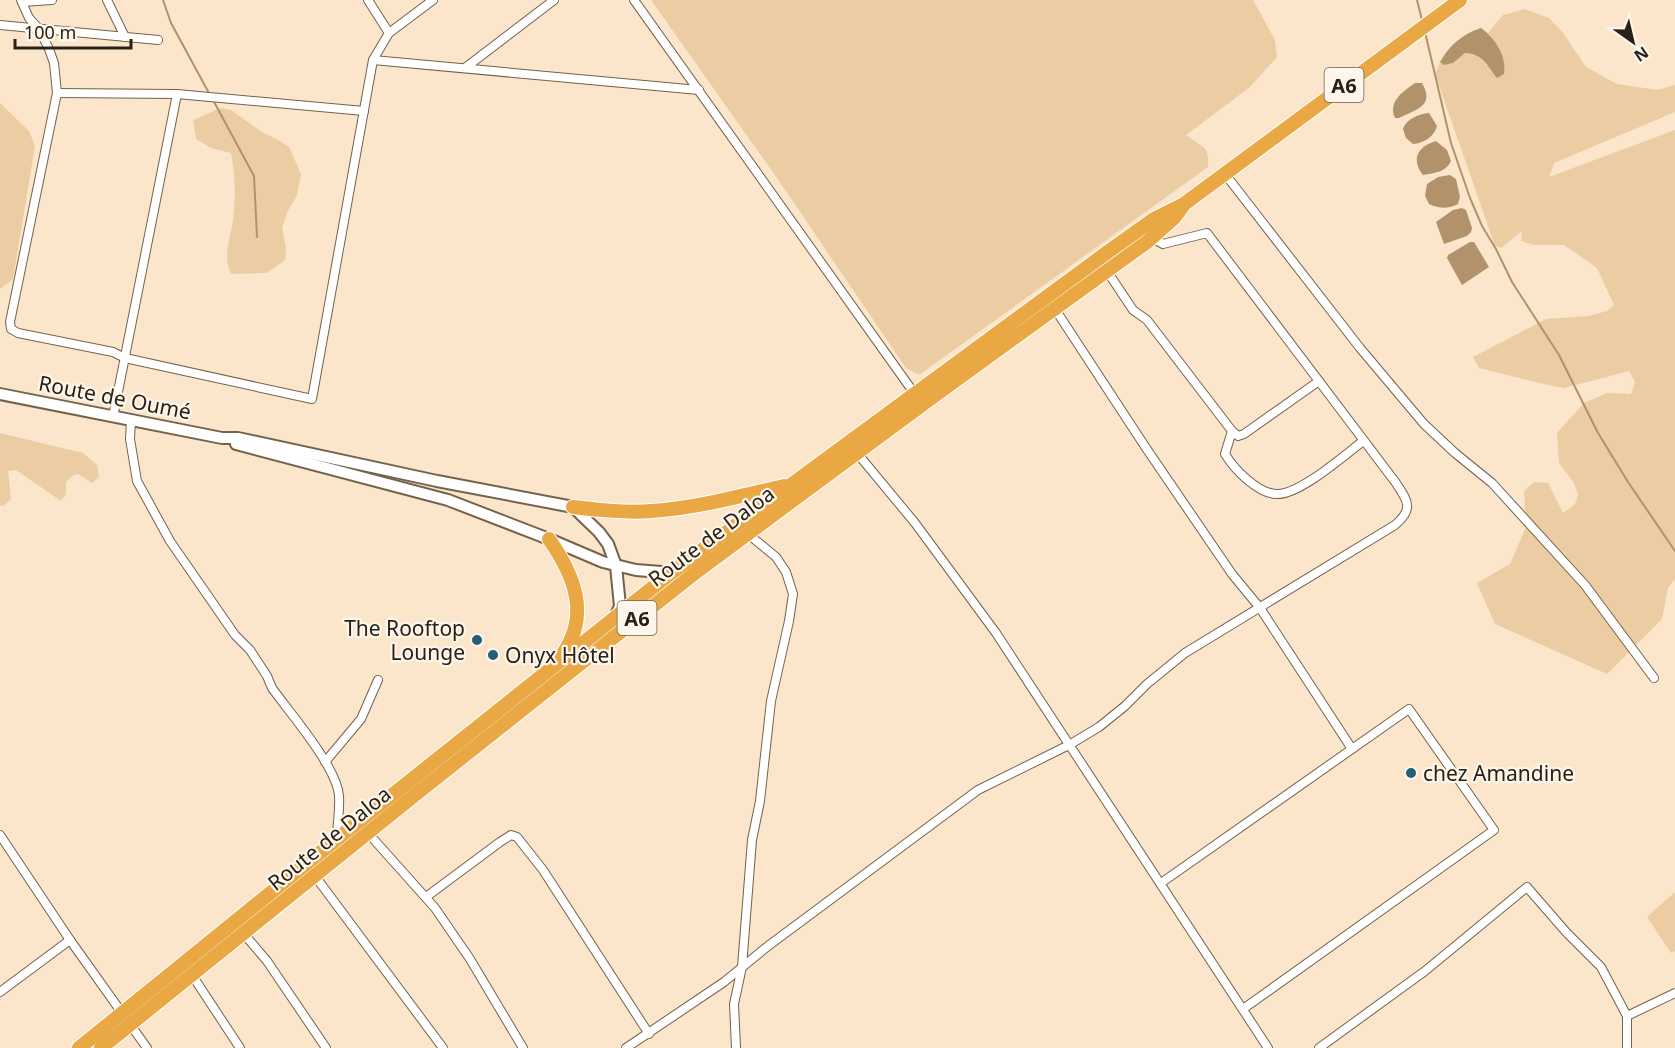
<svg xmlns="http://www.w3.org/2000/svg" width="1675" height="1048" font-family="'Noto Sans',sans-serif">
<rect width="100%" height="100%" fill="#fbe6cc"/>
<g fill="#eccca3">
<path d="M651,0H1253L1275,40L1277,57L1250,87L1186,135C1201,147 1210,145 1208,167L919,375L906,368L777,178Z"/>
<path d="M1525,9L1549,18L1564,34L1586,67L1617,84L1658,90L1675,85V112L1554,163L1549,177L1675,130V579L1668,588L1662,619L1607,674L1495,624L1477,583L1510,564L1526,527L1524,491L1534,482L1548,483L1563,513L1575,504L1578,495L1574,483L1559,463L1557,433L1584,403L1607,393L1631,394L1635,382L1629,371L1564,388L1539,383L1479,368L1473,357L1546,319L1588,316L1607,311L1614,305L1597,268L1564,245H1534L1521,241L1522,231L1501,248L1495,246L1435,74L1440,62L1444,65L1453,63L1465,53L1481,57L1487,66L1500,49L1488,33L1503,15Z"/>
<path d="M0,103L29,131L35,146L13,279L0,289Z"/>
<path d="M221,108L231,110L262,132L280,141L289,147L301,174L297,195L287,213L282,228L286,247L285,260L267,273L231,274C222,256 231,238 233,219C236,198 235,174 231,153L211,148L196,139L193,120Z"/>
<path d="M0,433L83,453L97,465L99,477L92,483L78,474L72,476L66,482V494L61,501L16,470L8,471L11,499L3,506L0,505Z"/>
<path d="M1675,892V951L1671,953L1647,917Z"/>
</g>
<g fill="#b1926a">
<path d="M1481,28C1495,38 1507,56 1504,74L1497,78C1486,64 1484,55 1465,53L1453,63L1444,65L1440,62C1449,46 1462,34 1481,28Z"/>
<path d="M1415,83H1422C1435,106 1417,109 1399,118H1395C1388,102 1402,92 1415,83Z"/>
<path d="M1429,113L1437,126C1434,137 1424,143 1413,144L1406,138L1403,129C1406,119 1419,114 1429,113Z"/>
<path d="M1436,141L1447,150L1451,161C1446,172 1435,173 1423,175C1411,159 1417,147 1436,141Z"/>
<path d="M1450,175L1456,179L1460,197L1458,204C1448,209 1440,209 1429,204L1425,196L1427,184L1438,177Z"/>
<path d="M1462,208L1466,210L1472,228L1471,232L1467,236L1444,244L1436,222L1453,210Z"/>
<path d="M1470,242H1474L1489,267L1462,285L1447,258L1448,255Z"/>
</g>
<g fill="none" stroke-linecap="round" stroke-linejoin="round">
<g stroke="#b1926a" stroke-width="2">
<path d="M163,0L171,23L210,95"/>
<path d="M1417,0L1422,20"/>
<path d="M1425,32L1451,143L1470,198L1482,226L1496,249L1512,282L1559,355L1598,433L1628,482L1675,551"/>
<path d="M213,100L254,176L257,237"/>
</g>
<g stroke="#74624a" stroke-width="10">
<g id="street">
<path d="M21,0L29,18L39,29L49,49L54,63L57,93L10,322L11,329L18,333L113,352L125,358L312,399L373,60L389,33L433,0"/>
<path d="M107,0L125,37"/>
<path d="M368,0L389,33"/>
<path d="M634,0L914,393"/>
<path d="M22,2L52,0"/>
<path d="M0,25L158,40"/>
<path d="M373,60L699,90"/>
<path d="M465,68L554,0"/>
<path d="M57,93L177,94L364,111"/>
<path d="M1225,174L1360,348L1424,424L1455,453L1492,483L1585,585L1654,678"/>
<path d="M1107,271L1133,310L1147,320L1232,431L1238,436L1244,434L1319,381"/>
<path d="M1055,309L1146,448L1232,574L1260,608L1352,749"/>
<path d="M113,417L177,94"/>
<path d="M131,420L130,439L137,481L170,541L235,635L250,650L267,676L272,688C290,713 337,767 339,796C340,810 337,825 337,839"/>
<path d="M1232,431L1225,454C1234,469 1257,493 1276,494C1298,496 1345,455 1363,441"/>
<path d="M857,453L915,523L996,633L1268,1048"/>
<path d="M325,762L361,719L378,680"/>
<path d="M368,833L435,908L470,959L523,1048"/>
<path d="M0,835L70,940L147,1048"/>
<path d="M315,876L443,1048"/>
<path d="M1161,883L1409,709L1494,830L1243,1009"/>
<path d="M426,897L500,842L511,835L517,837L543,870L649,1034"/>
<path d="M244,934L267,961L326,1048"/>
<path d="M192,975L240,1048"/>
<path d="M0,992L70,940"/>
<path d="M1627,1016L1675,993"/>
<path d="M626,1048L724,982L768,946L978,790L1069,745L1099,727L1125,706L1147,684L1185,653L1395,525C1414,509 1408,501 1396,483L1207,233L1163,244L1152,238"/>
<path d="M736,1048L734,1004L742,967L752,840L760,801L771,701L789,621L793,594L786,572L776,557L748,534"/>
<path d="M1319,1048L1425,971L1527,887L1566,932L1601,967L1627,1016V1048"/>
</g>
</g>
<g stroke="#74624a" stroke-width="14">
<g id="secondary">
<path d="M0,394L222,438H238L437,481L573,507L599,532L608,544L616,566L620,606L605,642"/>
<path d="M236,444L448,500L549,539L603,562L636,570L674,573"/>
</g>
</g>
<g stroke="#fff" stroke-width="16">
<g id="highway">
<path d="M573,507C599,510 625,513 652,511C697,508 740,496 784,486"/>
<path d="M549,539C574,575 591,615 562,655"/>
<path d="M79,1048L337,839L671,573L1105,254L1154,219L1184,204L1460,0"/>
<path d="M101,1048L416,794L696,572L938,393L1147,242L1174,218L1183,206"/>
</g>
</g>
<use href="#street" stroke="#fff" stroke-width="8"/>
<use href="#secondary" stroke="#fff" stroke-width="10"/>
<use href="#highway" stroke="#eaa844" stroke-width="14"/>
</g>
<g fill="#205f75" stroke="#fef6eb" stroke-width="2">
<circle cx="477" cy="640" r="6"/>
<circle cx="493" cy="655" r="6"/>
<circle cx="1411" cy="773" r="6"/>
</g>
<g text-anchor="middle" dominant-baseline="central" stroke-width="4.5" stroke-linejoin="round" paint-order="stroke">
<g fill="#fef6eb" stroke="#686157" stroke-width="1.5">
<rect x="1324.5" y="68" width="39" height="34" rx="4.5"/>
<rect x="617.5" y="601" width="39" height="34" rx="4.5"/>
</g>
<g font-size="20" font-weight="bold" fill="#282117">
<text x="1344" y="85">A6</text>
<text x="637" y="618">A6</text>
</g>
<g font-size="21" fill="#282117" stroke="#fef6eb">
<text transform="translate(115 397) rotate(11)">Route de Oumé</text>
<text transform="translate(711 536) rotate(-37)">Route de Daloa</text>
<text transform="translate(329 838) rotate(-39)">Route de Daloa</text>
</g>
<g font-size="21" fill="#282117" stroke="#fef6eb" text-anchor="start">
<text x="465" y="628" text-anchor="end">The Rooftop<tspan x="465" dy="24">Lounge</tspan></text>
<text x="505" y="655">Onyx Hôtel</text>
<text x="1423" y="773">chez Amandine</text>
</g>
</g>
<g transform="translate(1633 42) rotate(146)" stroke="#fef6eb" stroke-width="4.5" paint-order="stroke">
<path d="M0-4.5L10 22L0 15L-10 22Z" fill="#282117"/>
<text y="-9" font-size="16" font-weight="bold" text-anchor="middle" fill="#282117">N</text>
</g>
<path d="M15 39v9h116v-9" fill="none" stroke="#282117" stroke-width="3"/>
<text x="24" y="39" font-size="18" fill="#282117" stroke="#fef6eb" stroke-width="4.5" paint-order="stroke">100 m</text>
</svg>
